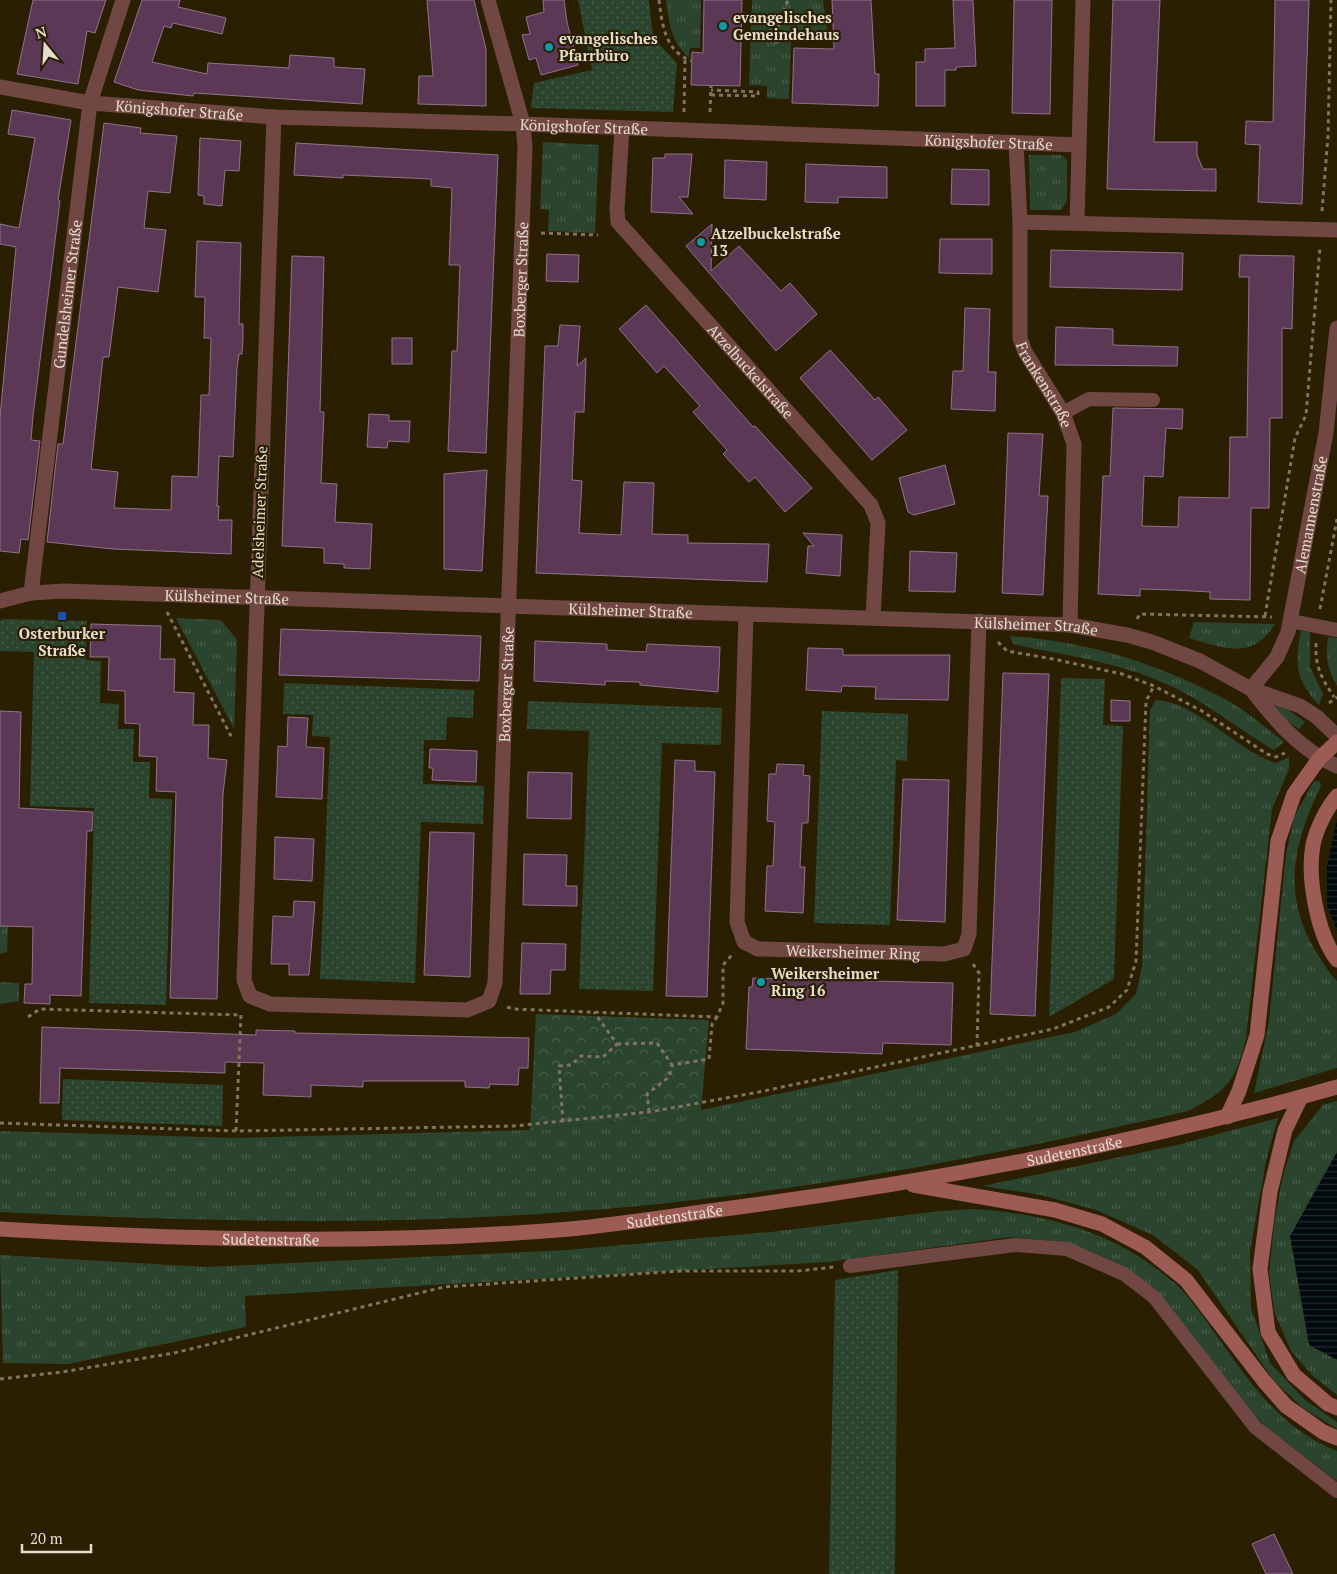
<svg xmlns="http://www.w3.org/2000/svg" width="1337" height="1574" font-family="'PT Serif',serif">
<defs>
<pattern id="grass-tufts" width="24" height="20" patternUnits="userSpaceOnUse" patternTransform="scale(1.25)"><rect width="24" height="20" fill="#2b442e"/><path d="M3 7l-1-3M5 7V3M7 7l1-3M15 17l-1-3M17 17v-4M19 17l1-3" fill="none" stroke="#4a5f4b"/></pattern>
<pattern id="park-crowns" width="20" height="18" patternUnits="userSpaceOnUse" patternTransform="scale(1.25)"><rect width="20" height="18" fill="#2b442e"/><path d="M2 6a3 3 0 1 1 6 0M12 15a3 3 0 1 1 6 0" fill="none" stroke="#4a5f4b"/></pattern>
<pattern id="garden-dots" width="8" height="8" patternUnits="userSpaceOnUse" patternTransform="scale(1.25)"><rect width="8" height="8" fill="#2b442e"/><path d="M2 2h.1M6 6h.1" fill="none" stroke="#4a5f4b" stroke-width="1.8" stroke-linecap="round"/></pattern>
<pattern id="water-rules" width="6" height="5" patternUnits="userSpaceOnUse" patternTransform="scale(1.25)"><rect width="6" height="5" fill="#00090d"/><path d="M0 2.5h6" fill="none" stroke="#252c2f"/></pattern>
</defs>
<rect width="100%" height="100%" fill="#2b1f01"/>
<g fill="url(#grass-tufts)">
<path d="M666,0H701L700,48H690L689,58C671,41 669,23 666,0Z"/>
<path d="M752,0H823L829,40H791L789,99L767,98V86L749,85Z"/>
<path d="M543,142L599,145L595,233L548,231L549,210L540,209Z"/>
<path d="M1029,155H1062L1067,161V201L1061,210H1030Z"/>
<path d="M176,618L221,620L237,640L234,729Z"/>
<path d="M1194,622L1275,624C1252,661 1224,648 1189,638Z"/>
<path d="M1301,631L1310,632V667L1323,694L1319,705C1296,680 1294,664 1301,631Z"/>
<path d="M1010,636C1089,641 1163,665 1232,703C1250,714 1267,729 1284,742L1274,750C1239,730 1209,704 1173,687C1122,662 1067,656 1013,644Z"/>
<path d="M1328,637L1337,638V686C1327,669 1325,656 1328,637Z"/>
<path d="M1270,697L1305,722L1299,729L1264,705Z"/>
<path d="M1156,700C1197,702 1237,751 1276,763L1289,757V769L1272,809L1246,1038C1236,1081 1227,1091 1188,1111C981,1159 766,1199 553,1213C369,1226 184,1221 0,1212V1131L237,1138L530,1130L651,1119L701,1110L1075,1032L1116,1014L1136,994L1142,967L1150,710Z"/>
<path d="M1314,781H1319L1321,786C1294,841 1281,894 1315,950C1322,961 1328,972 1337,981V1068L1254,1093L1269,1021L1286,854L1294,817Z"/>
<path d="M0,926H8L7,952L0,954Z"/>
<path d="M0,982L19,983V1001L0,1004Z"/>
<path d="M1337,1101V1395L1313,1376L1291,1351L1274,1311L1269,1273L1274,1224L1282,1179L1294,1141L1323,1105Z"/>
<path d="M1278,1118L1266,1161L1250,1251L1251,1308L1270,1363L1305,1400L1337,1422V1429L1303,1408L1274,1381L1197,1269L1153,1235L1096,1210L1041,1195L983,1186L1177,1145Z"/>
<path d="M972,1209C1040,1213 1108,1230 1162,1273C1168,1278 1177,1284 1182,1290C1231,1347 1262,1422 1337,1451V1481L1266,1427L1248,1409L1147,1283L1119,1264L1085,1249L1061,1242L1010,1237L828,1262L245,1296L246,1327L68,1364L3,1363L0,1255L206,1267L567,1250L771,1232L940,1211Z"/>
</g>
<path fill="url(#park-crowns)" d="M536,1014L709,1020L701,1110L651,1119L530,1130Z"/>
<g fill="url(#garden-dots)">
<path d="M578,0H649L653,38L677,63L673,112L531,108L534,83L592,70Z"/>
<path d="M3,619L87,621L86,660L101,661L100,703L119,704L118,729H134L133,762H150L149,798L172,799L166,1005L89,1003L94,808L30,806L34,652L0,651V621Z"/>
<path d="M1061,678L1105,679L1103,725L1123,726L1114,979L1049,1017Z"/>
<path d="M284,683L474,690L473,718L447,717L446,740H424L423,784L484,786L483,824L421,822L415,983L320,979L330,737L312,736L313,715L283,714Z"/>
<path d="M528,701L722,708L721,745L662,743L653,991L579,989L589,731L527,729Z"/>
<path d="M822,711L908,714L907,761L896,760L890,925L814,923Z"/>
<path d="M63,1079L223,1085L222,1126L62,1120Z"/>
<path d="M898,1270L895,1574H829L835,1280Z"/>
</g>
<g fill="url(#water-rules)">
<path d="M1337,819V931L1327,905V866Z"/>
<path d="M1337,1152V1360L1309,1345L1290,1236Z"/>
</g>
<g fill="#5b3855" stroke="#90738a">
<path d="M33,0H106L95,33L87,31L78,84L17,74Z"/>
<path d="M142,0H180L178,7L226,18L222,34L173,23L171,28L164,26L152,62L207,74L208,63L289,68L290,55L334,58V67L365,69L362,104L194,93L193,96L138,90L114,82Z"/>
<path d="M427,0H474L486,49V106L418,104L419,76H433Z"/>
<path d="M543,0H564L567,22L578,65L541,75L536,58L529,60L522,35L530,34L526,17L544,12Z"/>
<path d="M704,0H742L740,86L691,85L692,52L703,53Z"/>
<path d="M832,0H871L875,74H879L878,106L792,103L794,48L834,49Z"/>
<path d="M953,0H973L976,66L956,67V70H945V106H916V62H925V49L955,48Z"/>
<path d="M1014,0H1052L1050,114L1012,113Z"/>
<path d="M1113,0H1160L1154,142H1197V155L1203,169H1216V191L1107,189Z"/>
<path d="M1275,0H1309L1302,204L1258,202L1260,145L1245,144L1246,121L1273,122Z"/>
<path d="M12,110L71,120L58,200L60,201L33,416L31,440L40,441L28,540L21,539L19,553L0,551V417L16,247L0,244V224L19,228L35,138L8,134Z"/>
<path d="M104,123L141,128L140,133L177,136L170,193L148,191L144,228L166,230L158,292L118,287L109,357H103L91,469L118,472L114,508L171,510L172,476L198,477L201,395H209L211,338H204L205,297H195L197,241L241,243L239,324H243V339L242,354H239L237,368L233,457L219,456L217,506H219L218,520H232L231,554L113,549L47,542L58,444H63Z"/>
<path d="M200,138L241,141L239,171L225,170L222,206L204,204V196L198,195Z"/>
<path d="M296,143L498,155L486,453L448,451L452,351H457L460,265H449L452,188L431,186V179L343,175V178L294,175Z"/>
<path d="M665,154H692L688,197H679L693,214L651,212L653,158H665Z"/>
<path d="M725,160L767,162L766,200L724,198Z"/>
<path d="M806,164L887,167V198L838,197V203L805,202Z"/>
<path d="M952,169L989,170V205L951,204Z"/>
<path d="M712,224L711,271L739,246L781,291L790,283L817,314L776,351L686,246Z"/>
<path d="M940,239H992V274L939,273Z"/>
<path d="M1051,250L1183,253L1182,290L1050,287Z"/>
<path d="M547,254L579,255L578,282L546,281Z"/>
<path d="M1240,255L1294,256L1292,329L1282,328V418H1270L1269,508H1251L1250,600L1210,599V592L1175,590L1140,589V596L1098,594L1103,476H1110L1113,408L1183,409L1182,429L1166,428L1163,477L1144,476L1142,526L1178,527L1179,497L1229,498L1230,437H1247L1249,277H1239Z"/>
<path d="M292,256L324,257L320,412H324L321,483L337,484L335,522L372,524L370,569L344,568V564L324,563V548L282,546Z"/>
<path d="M646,305L753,427L755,426L812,488L785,512L755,477L749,482L723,454L727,450L693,412L700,406L664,366L657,373L619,329Z"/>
<path d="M965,308L990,309L988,372H996L995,411L951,409L953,371H963Z"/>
<path d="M560,325L580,326L577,366L586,358L584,412H575L572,480L582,481L579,533L621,535L624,482L654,483L652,534L688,535V543L769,544L767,582L536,573L545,346H558Z"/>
<path d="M1056,327L1113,329V345L1178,347L1177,366L1055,365Z"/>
<rect x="392" y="338" width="20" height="26"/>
<path d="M830,350L875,400L878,397L907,430L872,460L800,378Z"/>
<path d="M369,414L389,415V421H410L409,442L388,441L387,448L367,447Z"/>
<path d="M1008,433L1043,434L1039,496H1048L1043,595L1002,593Z"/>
<path d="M945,465L955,504L914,515L908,512L899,478Z"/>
<path d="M487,470L482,571L444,569V474Z"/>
<path d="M803,533L842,535L840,576L806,573L808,546H814Z"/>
<path d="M910,551L957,553L955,592L909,591Z"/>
<path d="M91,624L161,626L160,659H175L174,692L194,693L193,725H209L208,758L227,760L223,794L217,999L170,998L176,792L156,791L157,757L139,756L140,724L125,723V691L108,690L109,657H90Z"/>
<path d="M281,629L481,636L479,681L279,675Z"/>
<path d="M535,641L607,644V650L646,652L647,644L720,647L718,692L640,685V682L605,681V685L534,681Z"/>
<path d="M808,648L843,649V655H950L948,700L875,699L876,687L842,686L841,692L806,690Z"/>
<path d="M1003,673L1049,674L1035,1016L990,1014Z"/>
<path d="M1111,700L1130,701V721H1111Z"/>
<path d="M0,711L21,712L19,808L93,812L92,831H87L81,996L50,995V1004L24,1003L25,984H32L33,927L0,926Z"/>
<path d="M288,717L308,718L306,747L324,748L322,799L276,797L278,746L287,747Z"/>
<path d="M430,749L477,751L476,782L432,780L433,768H429Z"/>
<path d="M675,760L695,761V771L715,772L707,997L666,996Z"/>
<path d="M777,764L804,765L803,775L810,776L808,823H802L800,867H805L803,913L765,911L767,866H773L775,822L767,821L769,774H776Z"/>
<path d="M528,772L572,773L571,819L527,818Z"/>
<path d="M903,779L949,780L945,922L897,920Z"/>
<path d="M430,832L474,833L470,977L424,975Z"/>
<path d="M275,837L314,839L312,881L274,879Z"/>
<path d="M524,854L567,855L566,886H577V906L523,905Z"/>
<path d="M294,901L315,902L309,975H289V964H271L273,916L293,917Z"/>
<path d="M522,943L566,944L565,970H551L550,994H520Z"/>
<path d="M753,978L953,983L951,1045L883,1043L882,1054L746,1049L749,987H752Z"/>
<path d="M42,1027L256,1035V1030L295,1031V1033L529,1038L528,1068H519L518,1085L490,1084L489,1088L465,1087V1081H363V1087L311,1085V1097L263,1095L264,1063L225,1062V1073L60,1068L59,1103H40Z"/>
<path d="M1274,1534L1293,1574H1266L1252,1544Z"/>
</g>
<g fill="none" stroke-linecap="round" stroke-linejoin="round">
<g stroke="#7f755d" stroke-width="3" stroke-dasharray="4 4" stroke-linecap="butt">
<path d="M659,0C662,24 665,52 692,61"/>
<path d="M778,27L788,0"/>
<circle cx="776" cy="35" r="7"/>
<path d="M711,95L758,96V92L711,90"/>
<path d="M684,112L685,59"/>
<path d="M710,112L711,85"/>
<path d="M1322,211L1328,136L1331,0"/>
<path d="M541,233L598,235"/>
<path d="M1320,609L1337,519"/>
<path d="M167,612L233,740"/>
<path d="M1265,616L1295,438L1306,415L1320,247"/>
<path d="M1137,619L1140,614L1272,617"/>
<path d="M998,642L1007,651L1053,659L1122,674L1154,686L1202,711L1267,754L1276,757L1285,753"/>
<path d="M1316,643C1315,667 1321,677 1334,697"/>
<path d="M1329,703L1337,697"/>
<path d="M973,964L979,973L977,1046"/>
<path d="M507,1007L513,1009L717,1017L723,1003V965L732,955"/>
<path d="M28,1017L40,1009L240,1015"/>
<path d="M617,1044L657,1043L672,1065"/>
<path d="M649,1112L647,1094L669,1077L672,1065L709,1059L712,1024L717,1017"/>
<path d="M563,1122L559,1066L571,1065L581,1056L603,1057L617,1044L594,1012"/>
<path d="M0,1123L236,1131L514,1126L649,1112L759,1092L1053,1029L1109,1007L1127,990L1136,961L1146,701L1154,686"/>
<path d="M236,1131L241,1015"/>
<path d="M0,1379L62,1372L174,1353L444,1287L680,1271H798L834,1267"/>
</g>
<g stroke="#704743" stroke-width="14">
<path d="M1063,413L1089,399L1153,400"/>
<path d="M1290,621L1337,630"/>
<path d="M850,1266L1015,1245L1067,1249L1124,1274L1154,1297L1255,1427L1337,1491"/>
</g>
<g stroke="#704743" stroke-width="15">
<path id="s1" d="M0,87L90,103L274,117L523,124L1079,145"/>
<path id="s2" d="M274,117L244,980L250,996L270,1004L467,1010L489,1001L495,983L525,147L523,124L488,0"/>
<path id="s3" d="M622,128L617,209L618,222L871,505L878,523L873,618"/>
<path id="s4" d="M1016,143L1020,222V338L1025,352L1063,413L1074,444L1070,625"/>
<path d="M1020,222L1337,230"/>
<path d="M1077,223L1083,0"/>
<path id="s5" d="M31,593L90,103L123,0"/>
<path id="s6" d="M0,601L31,593L64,591L1070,625L1127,635L1152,642L1200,661L1251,689L1300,706L1317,717L1337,736"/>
<path id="s7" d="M746,614L737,922L744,942L758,949L944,954L964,949L969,934L979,621"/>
<path id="s8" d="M1251,689L1277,657L1288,632L1326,433L1337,328"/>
<path d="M1251,689C1275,720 1300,750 1337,766"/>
</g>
<g stroke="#9c5b55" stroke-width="15">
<path d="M1337,796C1327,808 1316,829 1313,845C1307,877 1317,934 1337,960"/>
<path d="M1301,1097L1285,1130L1270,1192L1260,1269L1268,1332L1294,1375L1328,1404L1337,1408"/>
<path d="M1227,1117L1239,1091L1257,1035L1278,841L1294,794L1319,759L1337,742"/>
<path d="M913,1185L1055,1210L1102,1224L1145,1247L1186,1280L1264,1381L1286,1406L1323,1432L1337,1438"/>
<path id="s9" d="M0,1229C189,1240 381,1245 570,1229C624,1224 678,1215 732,1208C936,1181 1139,1143 1337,1087"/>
</g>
</g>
<g fill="#0f9aa8" stroke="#2b1f01" stroke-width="2">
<circle cx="723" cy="26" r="5"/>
<circle cx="549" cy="47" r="5"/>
<circle cx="701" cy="242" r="5"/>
<circle cx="761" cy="982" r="5"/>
</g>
<rect fill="#1a4fb4" stroke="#2b1f01" stroke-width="2" x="57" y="611" width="10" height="10" rx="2.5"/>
<g text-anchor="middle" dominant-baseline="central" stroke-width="4.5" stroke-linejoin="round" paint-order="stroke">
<g font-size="15" font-weight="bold" fill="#e5decd" stroke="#2b1f01" text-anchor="start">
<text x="733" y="17">evangelisches<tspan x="733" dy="17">Gemeindehaus</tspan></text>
<text x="559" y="38">evangelisches<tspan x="559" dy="17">Pfarrbüro</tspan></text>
<text x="711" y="233">Atzelbuckelstraße<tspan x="711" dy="17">13</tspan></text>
<text x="62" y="633" text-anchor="middle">Osterburker<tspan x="62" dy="17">Straße</tspan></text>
<text x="771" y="973">Weikersheimer<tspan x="771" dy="17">Ring 16</tspan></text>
</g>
<g font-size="15" fill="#e5decd" stroke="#2b1f01">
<text stroke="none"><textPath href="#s1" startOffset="181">Königshofer Straße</textPath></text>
<text stroke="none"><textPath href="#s1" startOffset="586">Königshofer Straße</textPath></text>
<text stroke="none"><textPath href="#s1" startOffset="991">Königshofer Straße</textPath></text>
<text stroke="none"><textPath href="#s2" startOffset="1846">Boxberger Straße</textPath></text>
<text stroke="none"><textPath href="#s5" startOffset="301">Gundelsheimer Straße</textPath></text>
<text stroke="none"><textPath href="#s3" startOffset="294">Atzelbuckelstraße</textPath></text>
<text stroke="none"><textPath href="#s4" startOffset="248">Frankenstraße</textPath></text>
<text transform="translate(259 512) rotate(-88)">Adelsheimer Straße</text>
<text stroke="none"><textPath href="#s8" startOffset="188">Alemannenstraße</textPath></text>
<text stroke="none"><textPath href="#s6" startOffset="228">Külsheimer Straße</textPath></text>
<text stroke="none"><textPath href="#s6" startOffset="632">Külsheimer Straße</textPath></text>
<text stroke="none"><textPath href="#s6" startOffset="1038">Külsheimer Straße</textPath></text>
<text stroke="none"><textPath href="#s2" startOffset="1441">Boxberger Straße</textPath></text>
<text stroke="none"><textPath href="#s7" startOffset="440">Weikersheimer Ring</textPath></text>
<text stroke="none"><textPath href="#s9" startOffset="1081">Sudetenstraße</textPath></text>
<text stroke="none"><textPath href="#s9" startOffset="676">Sudetenstraße</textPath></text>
<text stroke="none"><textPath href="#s9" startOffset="271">Sudetenstraße</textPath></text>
</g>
</g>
<g transform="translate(45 45) rotate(342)" stroke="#2b1f01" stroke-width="4" paint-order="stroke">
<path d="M0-4L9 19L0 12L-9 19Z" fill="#e5decd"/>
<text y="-8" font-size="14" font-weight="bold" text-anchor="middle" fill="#e5decd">N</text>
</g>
<path d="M22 1544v8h69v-8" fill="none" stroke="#e5decd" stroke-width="2.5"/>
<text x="30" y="1544" font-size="15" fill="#e5decd" stroke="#2b1f01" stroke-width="4" paint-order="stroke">20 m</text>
</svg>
